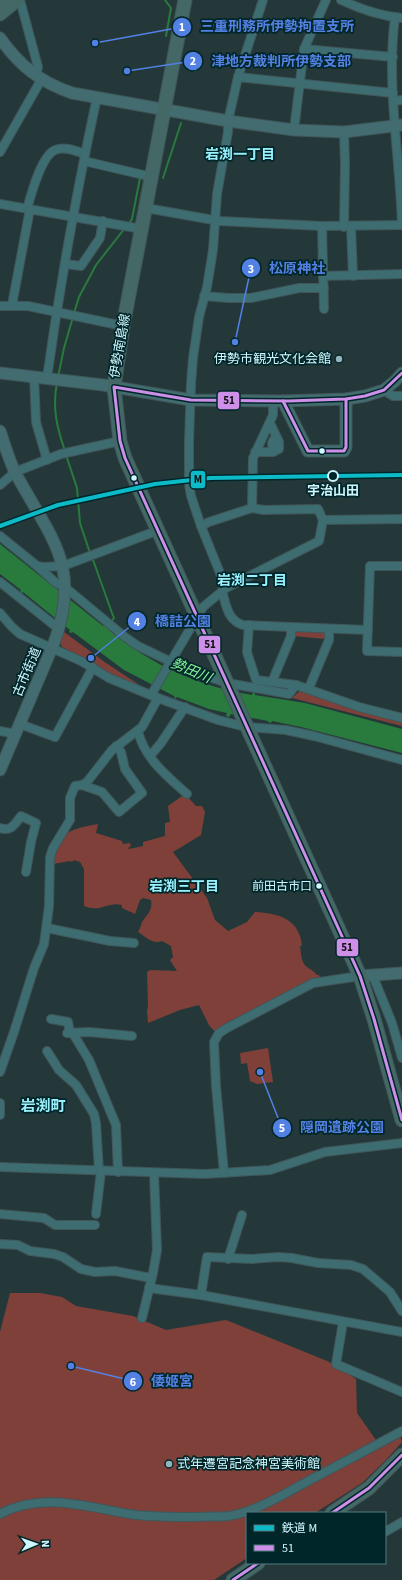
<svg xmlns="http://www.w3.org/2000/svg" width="402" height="1580" font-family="'Source Sans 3','Noto Sans JP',sans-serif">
<rect width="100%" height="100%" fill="#24383a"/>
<g fill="#7f4039">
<path d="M294,630L326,632V639L293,636Z"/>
<path d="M64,632L106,663L138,684C124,685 110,672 98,666C86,659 74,653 62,647L60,642Z"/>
<path d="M301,690L402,721V726L292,698Z"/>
<path d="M185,794L196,806H202L205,812L201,835L173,852L207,898L215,920L228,931L247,922L255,912C278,913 300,919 302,946H300C301,953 301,963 307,967C311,970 314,971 317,975H319L321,979L215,1032L209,1025L199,1005L180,1010L148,1023L147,1010L148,1007L147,972L150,970L177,971L170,960L173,957L171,946L162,941C153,945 146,937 138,932C140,929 141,925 142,922C147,915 153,910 151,900L143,898L140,900L135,914L122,908V905C108,901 101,913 84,906V869L80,862L74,860L72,862L70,861L53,864C53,859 53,852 54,848C61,830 82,827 98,824L96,833L122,841L123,844L130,843L131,846L128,848L129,849L143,846V842L165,836V823L170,822L168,806Z"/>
<path d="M268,1048L273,1082L257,1084L250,1081L247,1063L241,1064L240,1053Z"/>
<path d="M10,1293H40L62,1297L76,1306L133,1316L166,1330L226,1320L327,1361L340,1368L356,1379L357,1413L378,1443L398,1431L402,1442L386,1460L362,1483L315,1513H247V1558L214,1580H0V1332Z"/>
</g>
<path fill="#297a3d" d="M0,544L103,626L106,624L111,628L110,631C150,664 200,687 252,695L253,692H255V695L305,703L402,729V753L301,727L272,721L271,723L268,722V721L231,714L229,717L226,716L227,713L209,709L177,697L175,699L174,696L124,670L73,632L71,633L69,632L70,630L23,592L21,594L20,592L21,590L0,574Z"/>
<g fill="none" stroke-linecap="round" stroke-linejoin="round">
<g stroke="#297a3d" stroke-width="2">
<path d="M165,0L171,8L166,36"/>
<path d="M195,71L196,64"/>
<path d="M163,178L181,123"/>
<path d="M128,225L132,219L140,178"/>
<path d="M74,313L79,297L96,265L125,228"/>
<path d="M58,377L64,348L73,317"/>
<path d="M57,383C52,408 57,428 65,451"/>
<path d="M66,455L77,488L80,523L90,553"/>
<path d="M92,557L112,613L114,618L111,622"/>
</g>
<g stroke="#405659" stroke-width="10">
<g id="street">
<path d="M20,0L38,67L36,76"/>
<path d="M341,0C360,9 380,16 402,18"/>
<path d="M395,17C386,85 400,157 402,225"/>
<path d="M304,49L393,57"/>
<path d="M238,77L393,93"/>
<path d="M394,101L402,100"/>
<path d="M294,130L304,49L326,0"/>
<path d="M344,132L345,164L344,227"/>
<path d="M0,152L41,80"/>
<path d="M84,161L152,177"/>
<path d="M0,204L142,229"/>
<path d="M146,208L219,221L322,226L402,225"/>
<path d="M27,209C31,195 41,156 55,150C65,146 76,151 85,154"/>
<path d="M322,226L324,309"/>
<path d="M351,226L353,276"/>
<path d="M65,264L81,266L100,238L103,221"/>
<path d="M323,276L402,274"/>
<path d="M204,296L228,298H251L299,288H324"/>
<path d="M12,305L30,209"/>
<path d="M0,306H28L123,326"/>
<path d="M34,376L36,422L47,460"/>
<path d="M47,378C60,284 77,190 97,97"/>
<path d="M384,390L393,396H402"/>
<path d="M255,452H273L279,449V442L270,423"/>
<path d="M273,452L272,443L274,439H277"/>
<path d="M0,485L15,472L61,454L120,441"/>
<path d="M252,508L264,510L318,509L323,520"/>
<path d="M201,526L209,522L252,508L253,458L273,415V400"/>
<path d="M0,536L37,566L43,567L63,566L159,530"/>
<path d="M37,566L56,583L66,588L125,637L138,646L186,669L227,683L289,694L296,685"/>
<path d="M402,566H370L367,651L402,652"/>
<path d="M0,582L59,629"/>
<path d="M226,588L201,526L191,496L189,484V442L191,384L193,358L199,317L207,287L213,250L217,194L228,132V121L238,77L263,0"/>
<path d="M222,591C226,604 227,620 243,625L368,630"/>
<path d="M0,613L12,627L20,634L81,661L109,678L158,698L218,720L246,727L286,730L314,736L402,760"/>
<path d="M249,625L247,652L256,680L296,685L359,707L402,718"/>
<path d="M272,682L291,636V627"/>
<path d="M309,688L329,640V629"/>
<path d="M151,695L203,607L226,588L319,541L323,520L402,519"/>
<path d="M20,724L55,737L93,667"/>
<path d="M0,731L16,734"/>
<path d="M138,731C144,758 167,776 187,794"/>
<path d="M150,756L161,743L185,707"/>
<path d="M82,785L102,792L119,812L142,793L125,769L121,752L116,746"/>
<path d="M0,828C11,832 15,824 21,816L36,823L31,842L26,872"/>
<path d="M47,928L110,941L134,943"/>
<path d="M373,976L392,1023L402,1058"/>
<path d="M51,1019L68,1022L70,1033"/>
<path d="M72,1032L89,1060L116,1125L118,1172"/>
<path d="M67,1033L89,1032L132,1036"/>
<path d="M47,1051L59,1070L76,1085L94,1114L96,1123L99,1171"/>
<path d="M0,1072L14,1032L34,968L44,944L49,906L50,857L53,848L70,820V798L75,786L82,785L87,782L112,750L142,727L158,698"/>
<path d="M0,1103V1115"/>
<path d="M0,1167L205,1174L270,1170L325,1152L402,1143"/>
<path d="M224,1173L216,1086L214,1042L219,1033L227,1028L313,983L360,976"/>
<path d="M0,1214L44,1218L55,1225H95"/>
<path d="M96,1214L101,1171"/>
<path d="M0,1244L18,1245L30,1251L54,1254L63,1257L81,1269L95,1272L115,1271L151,1278"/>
<path d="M228,1259L242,1215"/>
<path d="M149,1288L201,1295L402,1332"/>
<path d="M201,1295L207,1257L252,1259L278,1257L292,1258L318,1263L351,1265L363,1269L390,1292L402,1311"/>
<path d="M142,1318L153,1273L157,1250L154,1173"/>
<path d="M343,1322L336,1364L402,1392"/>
<path d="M0,1514C44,1490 92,1509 137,1515C156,1517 175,1517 195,1517C206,1516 217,1517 228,1516C253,1513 286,1493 308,1481C340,1464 371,1448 402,1431"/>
<path d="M385,1532L402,1522"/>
</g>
</g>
<g stroke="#405659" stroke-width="13">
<g id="secondary">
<path d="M0,38C20,66 40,82 72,93L228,121L294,130L344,132L402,125"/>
<path d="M0,373L103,385L191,400L283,401L346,399L365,396L384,390L395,381L402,373"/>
<path d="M283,401L308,451H344L346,447V399"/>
<path d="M0,431C5,445 9,461 16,474C51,539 82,565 54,643L0,770"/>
<path d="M360,976L402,973"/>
</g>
</g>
<g stroke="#405659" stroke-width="15">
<g id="primary">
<path d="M0,0H1"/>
<path d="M185,0L123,326L114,387L120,441L125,458L360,976L374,1019L402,1120"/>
<path d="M0,14L17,0"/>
<path d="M332,1513L369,1488L402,1455"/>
<path d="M233,1580L258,1563"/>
</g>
</g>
<use href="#street" stroke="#3d6c71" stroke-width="8"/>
<use href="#secondary" stroke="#426c6f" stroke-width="11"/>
<use href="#primary" stroke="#436866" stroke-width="13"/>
<g stroke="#00262a" stroke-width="6">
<g id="bus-1">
<path d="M402,373L384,390L365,396L346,399L289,401L191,400L114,387L120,441L125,458L360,976L374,1019L402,1120"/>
<path d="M283,401L308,451H344L346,447V399"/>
<path d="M332,1513L369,1488L402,1455"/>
<path d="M233,1580L258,1563"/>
</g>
</g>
<use href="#bus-1" stroke="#ce8fe9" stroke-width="3"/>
<g stroke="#00262a" stroke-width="7">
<path id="rail-1" d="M0,526L58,505L155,484L210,478L402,475"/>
</g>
<use href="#rail-1" stroke="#0dbac7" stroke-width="4"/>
</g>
<g fill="#93b5b9" stroke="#00262a" stroke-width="1.5">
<circle cx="339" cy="359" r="4"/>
<circle cx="169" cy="1464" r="4"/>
</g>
<g fill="#cff8fe" stroke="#00262a" stroke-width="1.5">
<circle cx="322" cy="451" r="3.5"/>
<circle cx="134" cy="478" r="3.5"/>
<circle cx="319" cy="886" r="3.5"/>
</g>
<circle fill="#00262a" stroke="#cff8fe" stroke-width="2" cx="333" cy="476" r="5"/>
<g text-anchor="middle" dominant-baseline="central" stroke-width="3.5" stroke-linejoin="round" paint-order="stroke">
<g font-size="12" fill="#cff8fe" stroke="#00262a" text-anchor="end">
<text x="312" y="886">前田古市口</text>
</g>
<g font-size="13" fill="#cff8fe" stroke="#00262a">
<text transform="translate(120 346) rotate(-80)">伊勢南島線</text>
<text transform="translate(27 672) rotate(-67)">古市街道</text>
</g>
<g font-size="13" fill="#cff8fe" stroke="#00262a" text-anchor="end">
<text x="331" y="359">伊勢市観光文化会館</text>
<text x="177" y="1464" text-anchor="start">式年遷宮記念神宮美術館</text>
</g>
<g font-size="13" font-weight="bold" fill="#cff8fe" stroke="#00262a">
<text x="333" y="491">宇治山田</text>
</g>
<g font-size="14" font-weight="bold" fill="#99f1fe" stroke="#00262a">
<text x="240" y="155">岩渕一丁目</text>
<text x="252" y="581">岩渕二丁目</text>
<text x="184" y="887">岩渕三丁目</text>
</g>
<g font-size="14" font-style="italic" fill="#8af89b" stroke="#00262a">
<text transform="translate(191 671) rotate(23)">勢田川</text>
</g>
<g font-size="15" font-weight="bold" fill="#99f1fe" stroke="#00262a">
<text x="43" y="1106">岩渕町</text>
</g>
</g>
<path fill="none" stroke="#5281e3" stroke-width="1.5" d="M95 43L182 27M127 71L193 61M235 342L251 268M91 658L137 621M260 1072L282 1128M71 1366L133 1381"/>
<g fill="#5281e3" stroke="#00262a" stroke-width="1.5">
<circle cx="95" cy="43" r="4"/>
<circle cx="127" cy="71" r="4"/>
<circle cx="235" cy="342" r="4"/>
<circle cx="91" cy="658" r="4"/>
<circle cx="260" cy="1072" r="4"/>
<circle cx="71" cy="1366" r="4"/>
<circle cx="182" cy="27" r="10"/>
<circle cx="193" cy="61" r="10"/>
<circle cx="251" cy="268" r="10"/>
<circle cx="137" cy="621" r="10"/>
<circle cx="282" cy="1128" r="10"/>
<circle cx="133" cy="1381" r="10"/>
</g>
<g font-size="12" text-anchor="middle" font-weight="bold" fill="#fff">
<text x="182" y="31">1</text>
<text x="193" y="65">2</text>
<text x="251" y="273">3</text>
<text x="137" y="626">4</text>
<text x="282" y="1132">5</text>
<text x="133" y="1386">6</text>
</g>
<g font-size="14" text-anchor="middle" font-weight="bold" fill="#5281e3" stroke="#00262a" stroke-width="3.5" stroke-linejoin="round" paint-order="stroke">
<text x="277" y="31">三重刑務所伊勢拘置支所</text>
<text x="281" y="66">津地方裁判所伊勢支部</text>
<text x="297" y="273">松原神社</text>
<text x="183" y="626">橋詰公園</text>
<text x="342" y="1132">隠岡遺跡公園</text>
<text x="172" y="1386">倭姬宮</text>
</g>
<g stroke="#00262a" stroke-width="1.5">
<rect x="217" y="391" width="23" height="19" rx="4" fill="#ce8fe9"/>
<rect x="190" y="470" width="16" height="19" rx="4" fill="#0dbac7"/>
<rect x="198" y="635" width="23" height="19" rx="4" fill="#ce8fe9"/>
<rect x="336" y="938" width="23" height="19" rx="4" fill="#ce8fe9"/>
</g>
<g font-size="11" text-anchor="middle" font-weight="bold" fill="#111">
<text x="229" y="404">51</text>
<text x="198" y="483">M</text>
<text x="210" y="648">51</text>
<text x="347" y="951">51</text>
</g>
<rect x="246" y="1512" width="140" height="52" fill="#00262a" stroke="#537a7f"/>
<rect x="254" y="1525" width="20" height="6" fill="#0dbac7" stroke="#537a7f"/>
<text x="282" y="1532" font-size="12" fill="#cff8fe">鉄道 M</text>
<rect x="254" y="1545" width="20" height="6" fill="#ce8fe9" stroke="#537a7f"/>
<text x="282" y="1552" font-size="12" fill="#cff8fe">51</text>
<g transform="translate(36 1544) rotate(88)" stroke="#00262a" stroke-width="3" paint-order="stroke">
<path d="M0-3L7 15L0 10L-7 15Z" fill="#cff8fe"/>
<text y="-6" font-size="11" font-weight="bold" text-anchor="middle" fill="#cff8fe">N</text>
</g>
</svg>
